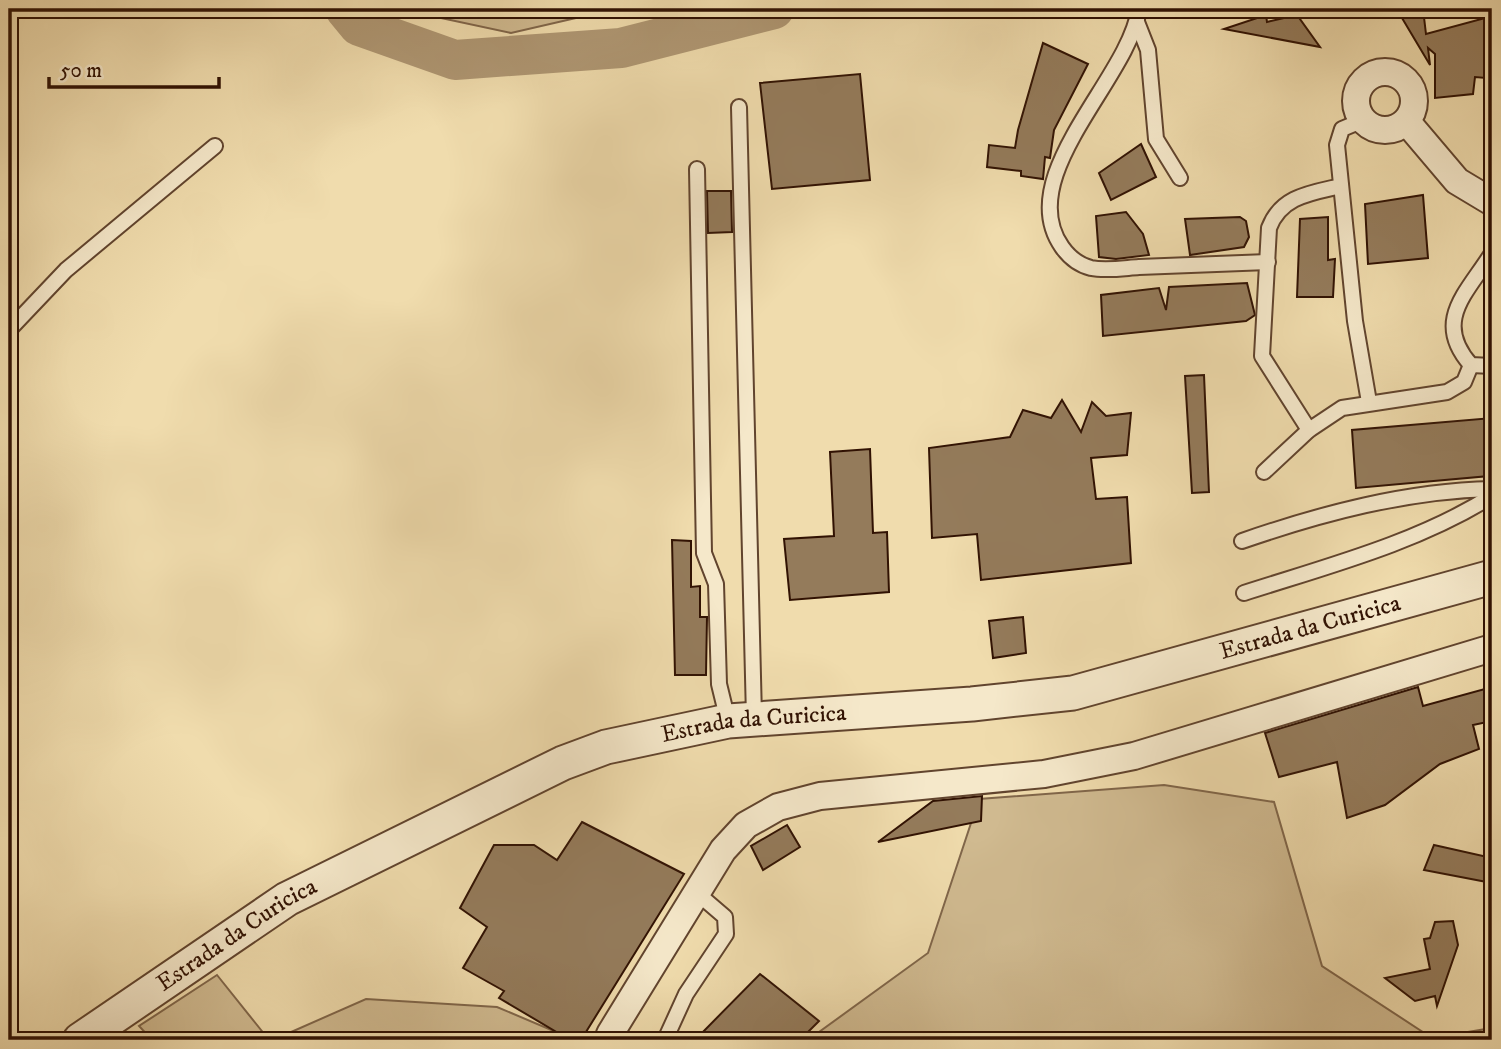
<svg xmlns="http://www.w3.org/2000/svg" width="1501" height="1049" font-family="'IM FELL DW Pica',serif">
<rect width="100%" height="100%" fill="#f0dcad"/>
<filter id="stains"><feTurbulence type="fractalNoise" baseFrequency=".00286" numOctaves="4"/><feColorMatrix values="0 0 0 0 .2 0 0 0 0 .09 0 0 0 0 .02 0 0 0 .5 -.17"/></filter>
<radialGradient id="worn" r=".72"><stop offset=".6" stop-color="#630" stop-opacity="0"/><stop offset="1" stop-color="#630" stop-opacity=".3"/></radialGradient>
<g fill="#d0ba90" stroke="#80664a" stroke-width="2">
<path d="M399,9H615L511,33Z"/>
<path d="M1164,785L1274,802L1322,966L1432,1038L1492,1028V1040H808L928,953L979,799Z"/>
<path d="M217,975L269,1040H152L139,1026Z"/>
<path d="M366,999L497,1007L575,1040H273Z"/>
</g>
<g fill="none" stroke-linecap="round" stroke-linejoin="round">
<path stroke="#af9773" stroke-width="40" d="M345,9L359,26L455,60L621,48L774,9"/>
</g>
<g fill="#947b5b" stroke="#311203" stroke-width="2">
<path d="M1407,9H1423L1426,34L1485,18L1486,78L1475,77L1473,94L1435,98V54L1428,48L1430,65L1402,18Z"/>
<path d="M1266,15L1267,22L1297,15L1320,47L1224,29Z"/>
<path d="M1043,43L1088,64L1054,130L1050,158L1045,157L1043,179L1021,176V171L987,167L989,145L1015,148L1018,130Z"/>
<path d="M860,74L870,180L772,189L760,83Z"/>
<path d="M1141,144L1156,177L1111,200L1099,173Z"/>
<path d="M707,191H731L732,232L708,233Z"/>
<path d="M1423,195L1428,258L1368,264L1365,204Z"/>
<path d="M1126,212L1143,234L1149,255L1116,259L1099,257L1096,216Z"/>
<path d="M1240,217L1246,221L1249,237L1244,247L1190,255L1185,219Z"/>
<path d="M1328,217V260L1335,259L1333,297H1297L1300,219Z"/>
<path d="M1247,283L1255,315L1246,321L1103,336L1101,295L1159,288L1166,310L1169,287Z"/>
<path d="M1204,375L1209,492L1192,493L1185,376Z"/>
<path d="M1062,400L1081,432L1092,402L1106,416L1131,413L1127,455L1091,458L1096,499L1127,497L1131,563L981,580L977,534L932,538L929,448L1010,437L1023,410L1051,418Z"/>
<path d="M1492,418V447L1488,448L1489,476L1356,488L1352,430Z"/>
<path d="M870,449L873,533L887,532L889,592L790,600L784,539L834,536L830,452Z"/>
<path d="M672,540L691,541V587L700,586V617H707L706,675H675Z"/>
<path d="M1023,617L1026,653L993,658L989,621Z"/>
<path d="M1418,687L1423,706L1492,687V721L1473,725L1479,749L1440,764L1385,805L1347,818L1337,762L1279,777L1265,733Z"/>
<path d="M982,796L981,821L878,842L933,801Z"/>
<path d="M582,822L684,874L581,1040H570L499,998L504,991L463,968L487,927L460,908L494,845H534L557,860Z"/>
<path d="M787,825L800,847L763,870L751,846Z"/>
<path d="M1434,845L1492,858V883L1424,870Z"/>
<path d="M1453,921L1458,945L1437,1006L1435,996L1415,1001L1385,978L1430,969L1424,939L1430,938L1435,922Z"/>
<path d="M760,974L819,1021L800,1040H695Z"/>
</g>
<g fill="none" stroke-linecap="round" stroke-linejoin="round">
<g stroke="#61442e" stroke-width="18">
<g id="service">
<path d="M1139,9C1129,79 1012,176 1062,247C1069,257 1079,265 1091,268C1106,271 1124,268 1139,267C1182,265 1225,264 1268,262"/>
<path d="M1137,22L1148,50L1156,139L1180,178"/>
<path d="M739,107L754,717"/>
<path d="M1361,121L1342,129L1337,145L1355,321L1369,402"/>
<path d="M697,169L704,553L716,584L719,684L728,721"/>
<path d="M1492,253C1467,293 1432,321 1471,365L1492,366"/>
<path d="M9,330L66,270L215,146"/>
<path d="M1309,430L1262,356L1269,228C1281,196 1311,193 1341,186"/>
<path d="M1264,472L1309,430L1342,408L1447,392L1464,382L1471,365"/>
<path d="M1242,541C1323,513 1406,491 1492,489"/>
<path d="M1244,593C1328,566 1417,543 1492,496"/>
<path d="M665,1040L686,994L726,934L725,917L697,893"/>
</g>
</g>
<g stroke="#61442e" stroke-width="30">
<g id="minor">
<circle cx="1385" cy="101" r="29"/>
<path d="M1407,122L1457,181L1492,202"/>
<path d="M610,1034L723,850L746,825L778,807L820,796L1044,774L1134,756L1492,648"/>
</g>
</g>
<g stroke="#61442e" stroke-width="37">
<g id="tertiary">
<path id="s1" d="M80,1040L287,899L563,763L606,747L728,721L972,704L1073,693L1492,577"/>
</g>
</g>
<use href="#service" stroke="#f5e8ca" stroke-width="14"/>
<use href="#minor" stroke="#f5e8ca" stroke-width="26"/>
<use href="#tertiary" stroke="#f5e8ca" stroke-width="33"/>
</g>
<g text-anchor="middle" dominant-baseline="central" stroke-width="5" stroke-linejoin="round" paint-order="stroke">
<g font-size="24" fill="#311203" stroke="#f5e8ca">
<text stroke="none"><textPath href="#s1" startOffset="1321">Estrada da Curicica</textPath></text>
<text stroke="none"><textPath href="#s1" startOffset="754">Estrada da Curicica</textPath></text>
<text stroke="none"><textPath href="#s1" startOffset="189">Estrada da Curicica</textPath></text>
</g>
</g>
<rect width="1501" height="1049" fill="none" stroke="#f0dcad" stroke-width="35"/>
<rect x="10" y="10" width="1480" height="1028" fill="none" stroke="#311203" stroke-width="3.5"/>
<rect x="18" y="18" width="1466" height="1014" fill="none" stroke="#311203" stroke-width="2"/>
<path d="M49 77v10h170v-10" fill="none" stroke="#311203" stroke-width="3.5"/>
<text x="60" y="77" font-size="21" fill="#311203" stroke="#f5e8ca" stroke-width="5" paint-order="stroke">50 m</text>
<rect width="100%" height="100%" filter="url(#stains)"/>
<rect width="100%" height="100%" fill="url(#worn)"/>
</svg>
